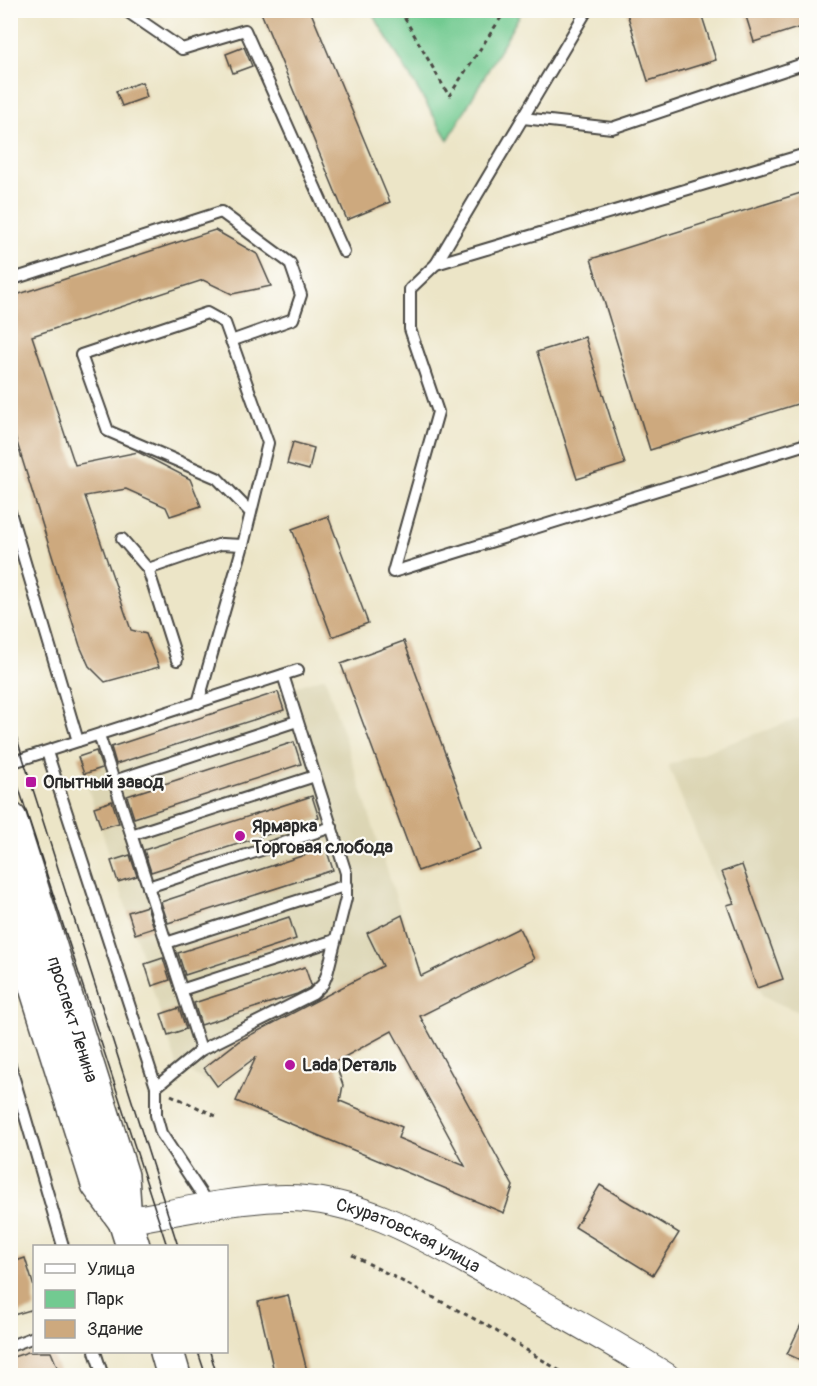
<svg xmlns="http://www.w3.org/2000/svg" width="817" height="1386" font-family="Pangolin,sans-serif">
<rect width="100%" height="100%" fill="#fdfcf7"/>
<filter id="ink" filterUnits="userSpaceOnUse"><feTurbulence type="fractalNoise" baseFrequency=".0167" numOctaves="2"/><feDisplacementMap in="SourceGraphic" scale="12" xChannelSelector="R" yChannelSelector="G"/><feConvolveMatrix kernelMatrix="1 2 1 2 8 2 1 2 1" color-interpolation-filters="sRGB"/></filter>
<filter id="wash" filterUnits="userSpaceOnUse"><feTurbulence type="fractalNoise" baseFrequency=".008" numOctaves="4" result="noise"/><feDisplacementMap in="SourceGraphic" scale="24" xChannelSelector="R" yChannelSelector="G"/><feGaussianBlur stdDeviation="1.35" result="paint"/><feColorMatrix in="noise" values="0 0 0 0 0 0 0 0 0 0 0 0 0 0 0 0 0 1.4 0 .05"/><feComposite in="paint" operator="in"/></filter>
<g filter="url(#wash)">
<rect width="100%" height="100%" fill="#ece5c7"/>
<g fill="#dcd5b4">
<path d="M325,677L420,972L252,1059L216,1087L177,1065L78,757Z"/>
<path d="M806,716V1015L763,997L668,765Z"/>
</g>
<path fill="#72ca91" stroke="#4e7a5e" stroke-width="1.5" d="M371,11H522L448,140Z"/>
<g id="blocks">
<g fill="#cda97e" fill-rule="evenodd">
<path d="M260,10H310L390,202L347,220Z"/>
<path d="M626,10H700L716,60L648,81Z"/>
<path d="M744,10H807V25L754,42Z"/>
<path d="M244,47L252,66L233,73L226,54Z"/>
<path d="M142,82L147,97L122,106L116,91Z"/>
<path d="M807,191V401L650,450L591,259Z"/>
<path d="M215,230L257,254L271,286L232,294L203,280L32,336L75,465L138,452L190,479L201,506L170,516L166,507L126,489L85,496L131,630L146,634L159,667L105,682L89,666L80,646L10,420V297Z"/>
<path d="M585,337L625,464L577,479L537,352Z"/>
<path d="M293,442L314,448L309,470L287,464Z"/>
<path d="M328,516L368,623L332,637L292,529Z"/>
<path d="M404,641L480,849L418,871L341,664Z"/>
<path d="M278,692L284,710L116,764L111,747Z"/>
<path d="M294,742L301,764L134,818L127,796Z"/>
<path d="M96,751L102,768L84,774L78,757Z"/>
<path d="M312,796L319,818L151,872L144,850Z"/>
<path d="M112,801L119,823L101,828L94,807Z"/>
<path d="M326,848L333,870L168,923L161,902Z"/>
<path d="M130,855L137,876L118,882L111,861Z"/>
<path d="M742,865L783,979L757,988L727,905L734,903L722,872Z"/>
<path d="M147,906L154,928L135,934L128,912Z"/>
<path d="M402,915L421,976L519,928L534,959L420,1016L513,1186L504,1213L236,1101L256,1057L217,1086L204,1068L239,1041L383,966L367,933ZM392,1031L465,1166L398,1138L402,1127L340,1101L343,1085L335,1062Z"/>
<path d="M289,917L296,939L185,975L178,953Z"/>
<path d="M163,958L170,980L152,986L145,964Z"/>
<path d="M305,967L311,985L309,988L297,994L201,1025L194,1003Z"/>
<path d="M179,1008L186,1029L168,1035L161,1014Z"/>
<path d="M600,1185L679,1233L653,1275L575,1227Z"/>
<path d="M25,1258L34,1287V1309L10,1316V1263Z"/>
<path d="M288,1295L307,1371L290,1376H275L258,1302Z"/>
<path d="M807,1312V1363L787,1354Z"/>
<path d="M28,1352H51L61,1376H10V1358Z"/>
</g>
</g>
</g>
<g filter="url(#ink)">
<use href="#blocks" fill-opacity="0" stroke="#484742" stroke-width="1.5"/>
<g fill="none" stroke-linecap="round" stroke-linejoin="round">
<g stroke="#484742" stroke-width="14">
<g id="service">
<path d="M125,10L182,49L245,30L344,252"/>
<path d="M523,118L612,128L806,63"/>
<path d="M806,154L436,264L410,289V329L438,412L393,572L806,444"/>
<path d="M436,264L587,10"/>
<path d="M10,280L221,212L290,263L301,295L293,319L231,341"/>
<path d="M10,512L78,741"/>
<path d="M122,539L148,569"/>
<path d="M177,660L148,569L221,544L243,545"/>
<path d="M198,703L243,545L268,443L225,323L207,313L81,355L108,431L217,478L251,513"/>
<path d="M99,735L201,1050"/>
<path d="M47,752L156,1087V1115L161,1133L208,1204"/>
<path d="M10,763L298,670"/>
<path d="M114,781L297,721"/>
<path d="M131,835L315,776"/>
<path d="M148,887L332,827"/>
<path d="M166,943L347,885"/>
<path d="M181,990L335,940"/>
<path d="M10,1065L63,1246"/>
<path d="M156,1087L201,1050L313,994L323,984L327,974L346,898V873L283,675"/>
<path d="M10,1346L34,1337"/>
<path d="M95,1352L103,1376"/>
</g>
</g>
<g stroke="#484742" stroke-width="28">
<g id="tertiary">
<path id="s1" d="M125,1221C177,1212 234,1199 286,1198C367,1198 436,1245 504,1282C559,1313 613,1342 666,1376"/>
</g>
</g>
<g stroke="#484742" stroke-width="36">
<g id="primary">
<path id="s2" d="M10,819L122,1176L125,1221L133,1246"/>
<path d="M10,905L98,1184L125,1221"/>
<path d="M167,1352L174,1376"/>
</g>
</g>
<g stroke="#484742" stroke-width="3" stroke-dasharray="4.5 4.5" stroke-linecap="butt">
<path d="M400,10L449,96L506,10"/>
<path d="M171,1095L216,1116"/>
<path d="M352,1255L488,1326L568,1376"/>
</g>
<use href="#service" stroke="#fff" stroke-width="10"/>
<use href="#tertiary" stroke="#fff" stroke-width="26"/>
<use href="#primary" stroke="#fff" stroke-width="33"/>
<g stroke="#2b2b2b" stroke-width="1.5">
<path d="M10,717L178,1246"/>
<path d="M10,761L167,1246"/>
<path d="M198,1352L206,1376"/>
<path d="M210,1352L217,1376"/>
</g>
</g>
</g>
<g fill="#b5179e" stroke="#fdfcf7" stroke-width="2">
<rect x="25" y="776" width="12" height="12" rx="3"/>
<circle cx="240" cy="836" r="6"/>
<circle cx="290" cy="1065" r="6"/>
</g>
<g text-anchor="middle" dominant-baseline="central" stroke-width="4.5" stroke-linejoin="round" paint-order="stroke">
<g font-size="18" font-weight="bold" fill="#2b2b2b" stroke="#fdfcf7" text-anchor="start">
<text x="43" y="782">Опытный завод</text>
<text x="252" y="826">Ярмарка<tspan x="252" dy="21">Торговая слобода</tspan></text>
<text x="302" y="1065">Lada Dеталь</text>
</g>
<g font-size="18" fill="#2b2b2b" stroke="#fdfcf7">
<text stroke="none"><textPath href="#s2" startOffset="210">проспект Ленина</textPath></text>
<text stroke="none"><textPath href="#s1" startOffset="292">Скуратовская улица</textPath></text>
</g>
</g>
<rect width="817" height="1386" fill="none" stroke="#fdfcf7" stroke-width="36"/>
<rect x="33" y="1245" width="195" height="108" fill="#fdfcf7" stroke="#a9a8a5" stroke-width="1.5"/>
<rect x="45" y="1264" width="30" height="9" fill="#ffffff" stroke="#a9a8a5" stroke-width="1.5"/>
<text x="87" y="1275" font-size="18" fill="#2b2b2b">Улица</text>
<rect x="45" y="1290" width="30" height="18" fill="#72ca91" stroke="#a9a8a5" stroke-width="1.5"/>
<text x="87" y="1305" font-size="18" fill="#2b2b2b">Парк</text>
<rect x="45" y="1320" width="30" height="18" fill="#cda97e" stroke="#a9a8a5" stroke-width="1.5"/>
<text x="87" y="1335" font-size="18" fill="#2b2b2b">Здание</text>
</svg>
